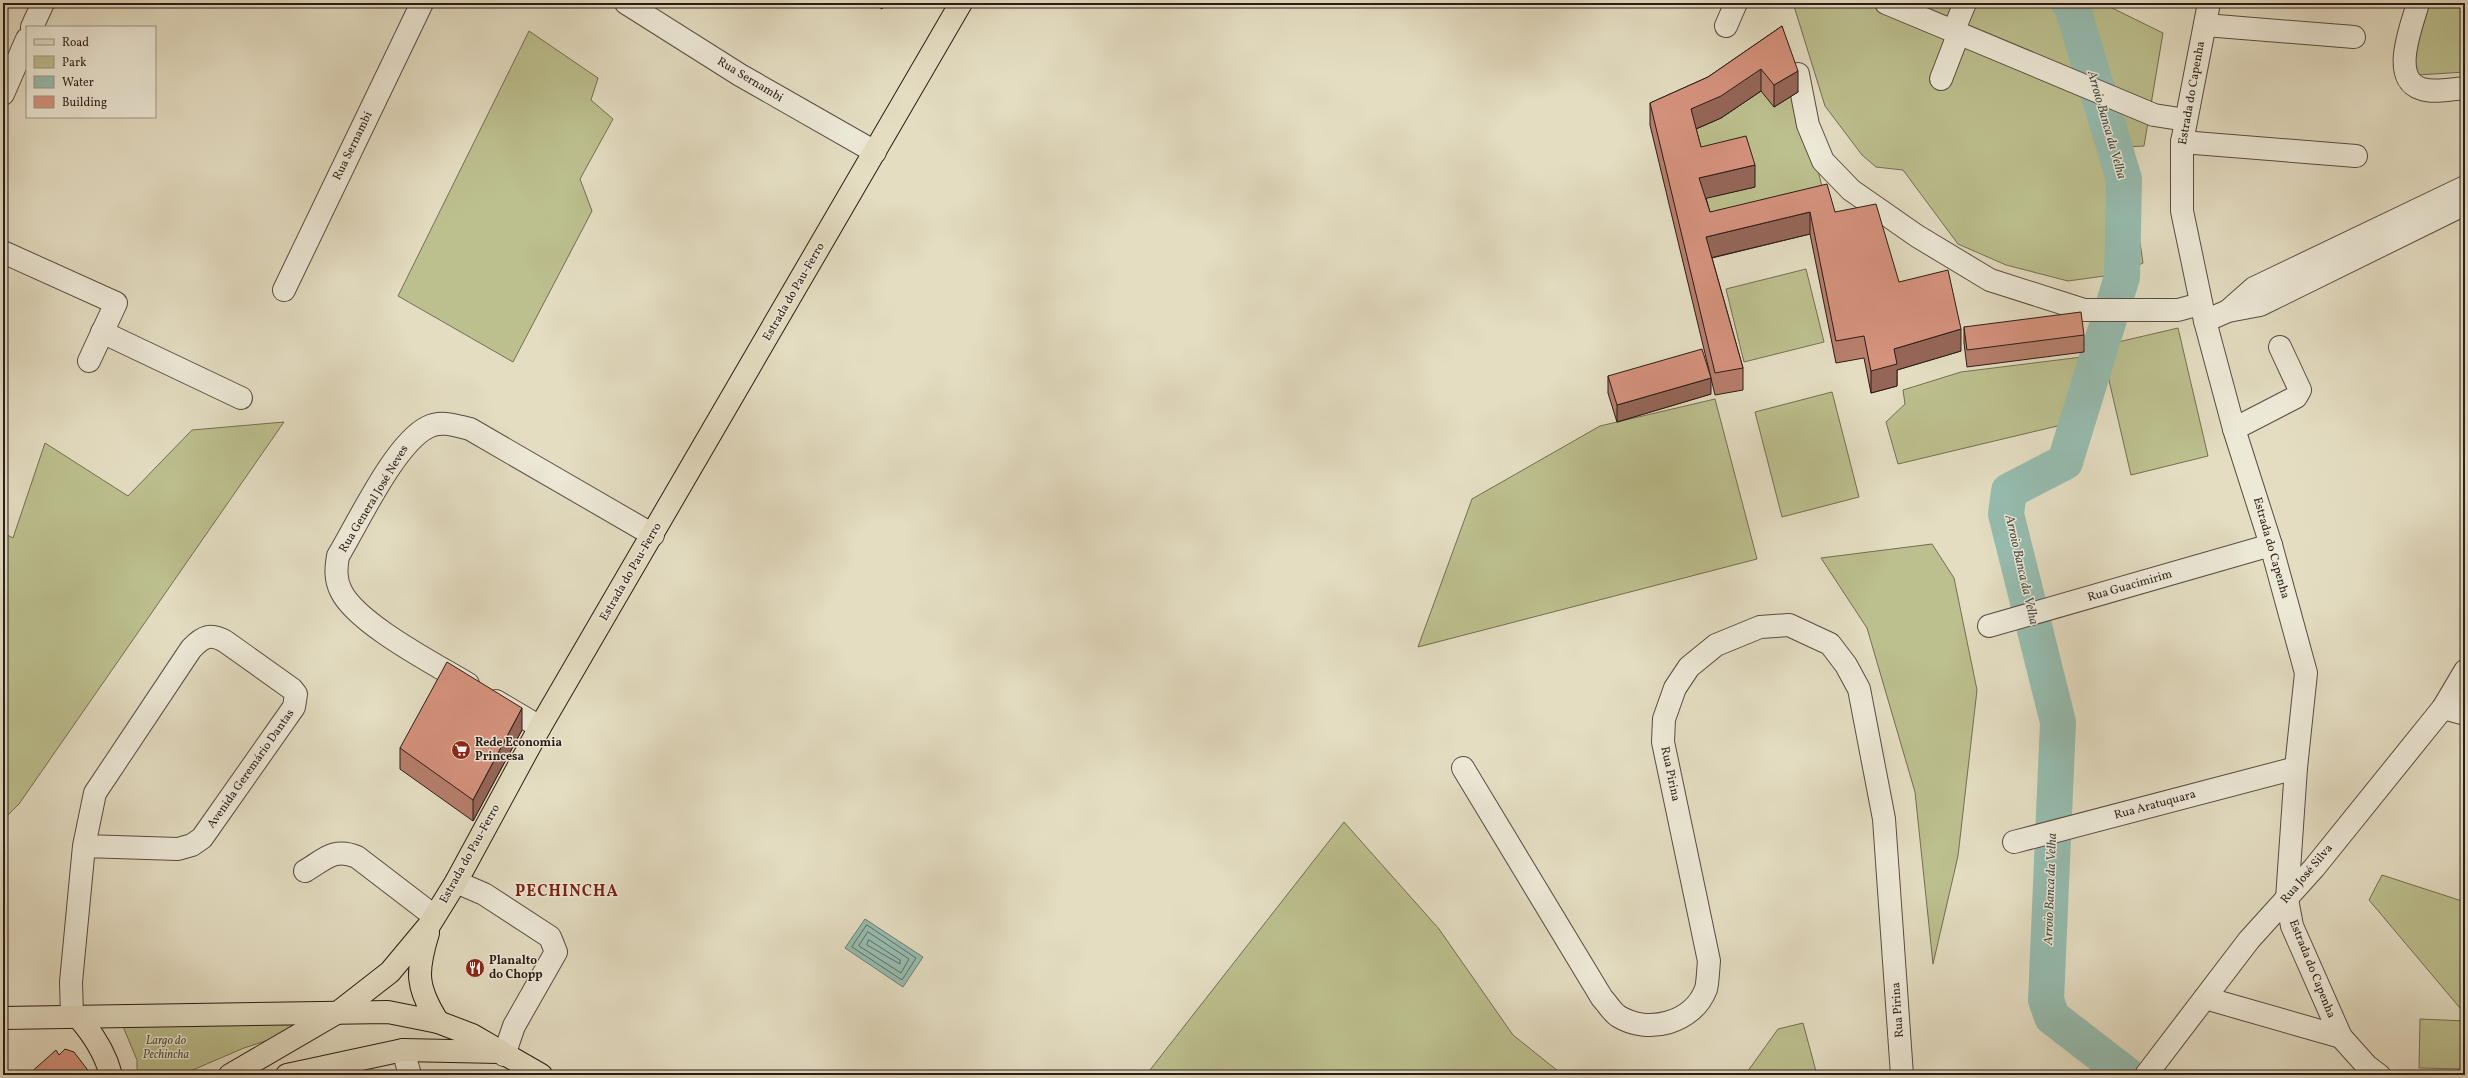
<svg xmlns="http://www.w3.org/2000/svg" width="2468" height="1078" font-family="Vollkorn,serif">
<rect width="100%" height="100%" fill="#e4ddc2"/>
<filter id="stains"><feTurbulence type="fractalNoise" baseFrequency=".005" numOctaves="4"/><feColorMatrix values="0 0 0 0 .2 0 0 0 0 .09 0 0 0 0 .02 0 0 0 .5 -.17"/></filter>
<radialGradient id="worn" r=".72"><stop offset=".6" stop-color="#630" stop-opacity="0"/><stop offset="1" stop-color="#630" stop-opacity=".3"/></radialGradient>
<g fill="#bcbf8e" stroke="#746e52">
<path d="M1793,3H2102L2163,33L2144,146L2126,147L2143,263L2119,274L2068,281L2006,265L1958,244L1903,170L1876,167L1862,155L1825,106Z"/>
<path d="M2423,3H2465V72L2417,75L2409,70Z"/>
<path d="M529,31L598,78L591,100L613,119L580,179L592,211L513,362L398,296Z"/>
<path d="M1761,91L1798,92L1827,206L1710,234L1701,169L1691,131L1721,118Z"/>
<path d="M1806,269L1824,342L1744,362L1726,289Z"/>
<path d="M2178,328L2208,456L2131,475L2101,346Z"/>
<path d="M2082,357L2070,423L1898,464L1886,422L1905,404L1903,390L1961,372Z"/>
<path d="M1832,392L1859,497L1782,517L1755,412Z"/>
<path d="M1715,399L1757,559L1418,647L1472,499L1600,426Z"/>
<path d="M284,422L19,804L3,820V533L13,538L45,443L128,496L192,430Z"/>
<path d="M1932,544L1954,578L1977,690L1958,856L1933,964L1915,792L1867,628L1821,558Z"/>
<path d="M1344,822L1439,929L1513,1035L1563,1075H1146Z"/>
<path d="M2382,875L2465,902V1014L2369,900Z"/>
<path d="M2420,1019L2465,1021V1069L2419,1068Z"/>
<path d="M124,1023H289L295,1027L287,1034L244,1048L181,1075H137V1060L124,1029Z"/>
<path d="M1803,1023L1817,1075H1745L1778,1029Z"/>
</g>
<path fill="#96bcaf" stroke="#6b7c72" d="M865,919L923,957L903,987L845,948Z"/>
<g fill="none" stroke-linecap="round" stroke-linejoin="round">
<g stroke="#606c63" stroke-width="1">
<path d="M867,925L916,958L902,980L852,947Z"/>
<path d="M868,932L909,959L901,973L859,946Z"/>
<path d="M869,940L900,960V964L867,945Z"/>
</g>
<path stroke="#96bcaf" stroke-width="36" d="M2069,3L2072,6L2124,179L2122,277L2065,462L2009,491L2006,514L2058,722L2046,1000L2052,1017L2127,1075"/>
<g stroke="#594c42" stroke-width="24">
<g id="minor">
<path d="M626,3L740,75L875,152"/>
<path d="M1886,3L2154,115L2186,120"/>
<path d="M2209,3L2182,142V211L2205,321L2234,429L2271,545L2306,673L2296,768L2287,899L2292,926L2341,1037L2367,1066L2379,1075"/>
<path d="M2418,3C2412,26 2389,79 2422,89C2434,93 2452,89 2465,88"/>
<path d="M2205,25L2354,37"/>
<path d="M1726,26L1736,3"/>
<path d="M32,27L43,3"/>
<path d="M1953,32L1965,3"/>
<path d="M1798,74L1808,125L1823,161L1851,190L1917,236L1990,280L2084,310H2178L2200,304"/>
<path d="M1941,79L1958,35"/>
<path d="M3,94L27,39"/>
<path d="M2182,142L2356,156"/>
<path d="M3,252L116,303L89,361"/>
<path d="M284,290L422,3"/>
<path d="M2228,311L2254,288L2465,187"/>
<path d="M2205,321L2228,311L2260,305L2465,204"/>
<path d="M102,332L241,398"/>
<path d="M2234,429L2296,397L2300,390L2280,347"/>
<path d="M1989,626L2271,545"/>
<path d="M468,684C435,664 357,624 341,591C335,579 336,568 338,556C358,523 395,443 428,427C441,420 457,426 470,429L653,535"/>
<path d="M496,701L540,727"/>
<path d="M2443,708L2465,714"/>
<path d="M1463,768L1602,998C1607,1003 1612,1012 1618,1016C1648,1035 1693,1023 1706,989C1708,981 1708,970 1709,961L1663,742L1664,719L1675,688L1689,667L1716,645L1760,627L1789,625L1830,644L1846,665L1859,689L1884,819L1902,1075"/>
<path d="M2014,842L2296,768"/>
<path d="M305,871C324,860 334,847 357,857L434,916"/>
<path d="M456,882L484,894L550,937L556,952L514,1026L504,1055"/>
<path d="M2205,998L2341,1037"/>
<path d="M72,1016L71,982L84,846L95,793L191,649C203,636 211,633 226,642L292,689L296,694L294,707L202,838L192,845L178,849L84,846"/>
<path d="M403,1050L410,1075"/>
<path d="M2146,1075L2249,940L2314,868L2443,708L2465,671"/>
</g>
</g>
<g stroke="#2b1c17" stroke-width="24">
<g id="major">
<path d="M428,933C416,972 416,987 438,1022"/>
<path d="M78,1017C93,1034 105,1052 111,1075"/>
<path d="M3,1018L388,1012L438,1022L472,1035L541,1075"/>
<path d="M230,1075L340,1011L390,972L430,924L456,882L540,727L961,3"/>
<path d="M287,1075L403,1050L499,1052"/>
</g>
</g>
<use href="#minor" stroke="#ede9d7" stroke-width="22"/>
<use href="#major" stroke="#e4ddc2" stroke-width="22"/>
</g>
<g fill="#b77e6c" stroke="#2b1c17">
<path d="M872,3H885L882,9Z"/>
<path d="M1782,26L1798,92L1774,107L1761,91L1721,118L1696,129L1701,147L1755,187L1706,198L1710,212H1835L1961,351L1897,370V386L1871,393L1864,358L1836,363L1810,234L1712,258L1743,368V390L1715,395L1650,125V103L1708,77Z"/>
<path d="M1964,327L2084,335V352L1967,367L1964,343Z"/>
<path d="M1608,376L1711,394L1617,422L1608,393Z"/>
<path d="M522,730L473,821L400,769V748Z"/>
</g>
<g fill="#956658" stroke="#2b1c17">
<path d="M882,3H885L882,9Z"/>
<path d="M1761,69V91L1721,118L1691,131V109Z"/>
<path d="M1798,71V92L1774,107V85Z"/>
<path d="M1755,165V187L1699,200V178Z"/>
<path d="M1810,212V234L1706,259V237Z"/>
<path d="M1961,329V351L1897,370V386L1871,393V371L1894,349Z"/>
<path d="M1711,378V394L1617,422V405Z"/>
<path d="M522,708V730L473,821V800Z"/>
</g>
<g fill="#d5927d" stroke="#2b1c17">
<path d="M1782,26L1798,71L1774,85L1761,69L1721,96L1691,109L1701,147L1746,136L1755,165L1699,178L1710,212L1827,184L1835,212L1876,204L1899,282L1948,270L1961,329L1894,349L1897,364L1871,371L1864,336L1836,341L1810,212L1706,237L1743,368L1715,373L1650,103L1708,77Z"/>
<path d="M2081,312L2084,335L1967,350L1964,327Z"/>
<path d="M1702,349L1711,378L1617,405L1608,376Z"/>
<path d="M447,662L522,708L473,800L400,748Z"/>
<path d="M65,1049L74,1052L90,1073L89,1075H28L56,1050L59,1055Z"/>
</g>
<defs>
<g id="supermarket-disc" transform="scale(1)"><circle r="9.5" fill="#8f2418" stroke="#ede9d7"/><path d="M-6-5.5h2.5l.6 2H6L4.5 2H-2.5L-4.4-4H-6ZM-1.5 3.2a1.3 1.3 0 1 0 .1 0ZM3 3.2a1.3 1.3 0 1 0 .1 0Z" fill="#fff"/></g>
<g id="restaurant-disc" transform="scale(1)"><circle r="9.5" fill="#8f2418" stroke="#ede9d7"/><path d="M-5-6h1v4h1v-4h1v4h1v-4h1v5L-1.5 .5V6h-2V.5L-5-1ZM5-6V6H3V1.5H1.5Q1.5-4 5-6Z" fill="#fff"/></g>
</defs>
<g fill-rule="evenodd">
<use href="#supermarket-disc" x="461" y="750"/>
<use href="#restaurant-disc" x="475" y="968"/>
</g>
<g text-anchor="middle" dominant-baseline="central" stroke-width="3" stroke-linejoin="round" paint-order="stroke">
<g font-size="12" fill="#2b1c17" stroke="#ede9d7">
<text transform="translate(750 80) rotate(31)">Rua Sernambi</text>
<text transform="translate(2192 93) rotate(-80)">Estrada do Capenha</text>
<text transform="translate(353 146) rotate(-64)">Rua Sernambi</text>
<text transform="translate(794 292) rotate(-60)">Estrada do Pau-Ferro</text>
<text transform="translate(374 499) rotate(-59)">Rua General José Neves</text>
<text transform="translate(2271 548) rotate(74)">Estrada do Capenha</text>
<text transform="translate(631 572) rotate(-60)">Estrada do Pau-Ferro</text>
<text transform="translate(2130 586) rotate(-16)">Rua Guacimirim</text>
<text transform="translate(251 769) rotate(-55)">Avenida Geremário Dantas</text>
<text transform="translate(1670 774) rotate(78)">Rua Pirina</text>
<text transform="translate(2155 805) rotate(-15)">Rua Aratuquara</text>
<text transform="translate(470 854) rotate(-61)">Estrada do Pau-Ferro</text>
<text transform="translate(2307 874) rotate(-50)">Rua José Silva</text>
<text transform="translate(2312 969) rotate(68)">Estrada do Capenha</text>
<text transform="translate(1898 1010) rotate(-94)">Rua Pirina</text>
</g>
<g font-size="12" font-weight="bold" fill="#2b1c17" stroke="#ede9d7" text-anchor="start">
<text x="475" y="743">Rede Economia<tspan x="475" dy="14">Princesa</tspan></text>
<text x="489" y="961">Planalto<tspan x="489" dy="14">do Chopp</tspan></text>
</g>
<g font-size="12" font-style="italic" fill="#564d3b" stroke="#ede9d7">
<text x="166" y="1041">Largo do<tspan x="166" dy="14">Pechincha</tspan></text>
</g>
<g font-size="13" font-style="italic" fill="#4b4c45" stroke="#ede9d7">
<text transform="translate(2106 125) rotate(74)">Arroio Banca da Velha</text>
<text transform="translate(2021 570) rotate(77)">Arroio Banca da Velha</text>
<text transform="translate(2051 889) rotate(-88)">Arroio Banca da Velha</text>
</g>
<g font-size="16" font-weight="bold" letter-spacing="1" fill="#7a1f14" stroke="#ede9d7">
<text x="567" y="892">PECHINCHA</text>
</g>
</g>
<rect width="2468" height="1078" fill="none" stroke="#e4ddc2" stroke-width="16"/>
<rect x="4" y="4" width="2460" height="1070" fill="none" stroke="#2b1c17" stroke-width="2"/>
<rect x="8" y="8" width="2452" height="1062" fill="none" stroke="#2b1c17"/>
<rect x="26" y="26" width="130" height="92" fill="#ede9d7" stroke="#9f978a"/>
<rect x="34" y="39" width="20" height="6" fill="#e4ddc2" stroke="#9f978a"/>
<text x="62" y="46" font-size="12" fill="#2b1c17">Road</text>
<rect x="34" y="56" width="20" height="12" fill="#bcbf8e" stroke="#9f978a"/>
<text x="62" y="66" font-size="12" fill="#2b1c17">Park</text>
<rect x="34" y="76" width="20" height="12" fill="#96bcaf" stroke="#9f978a"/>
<text x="62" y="86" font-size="12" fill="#2b1c17">Water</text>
<rect x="34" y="96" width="20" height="12" fill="#d5927d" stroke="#9f978a"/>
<text x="62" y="106" font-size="12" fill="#2b1c17">Building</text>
<rect width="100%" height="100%" filter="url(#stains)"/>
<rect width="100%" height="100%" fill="url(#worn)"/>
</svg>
